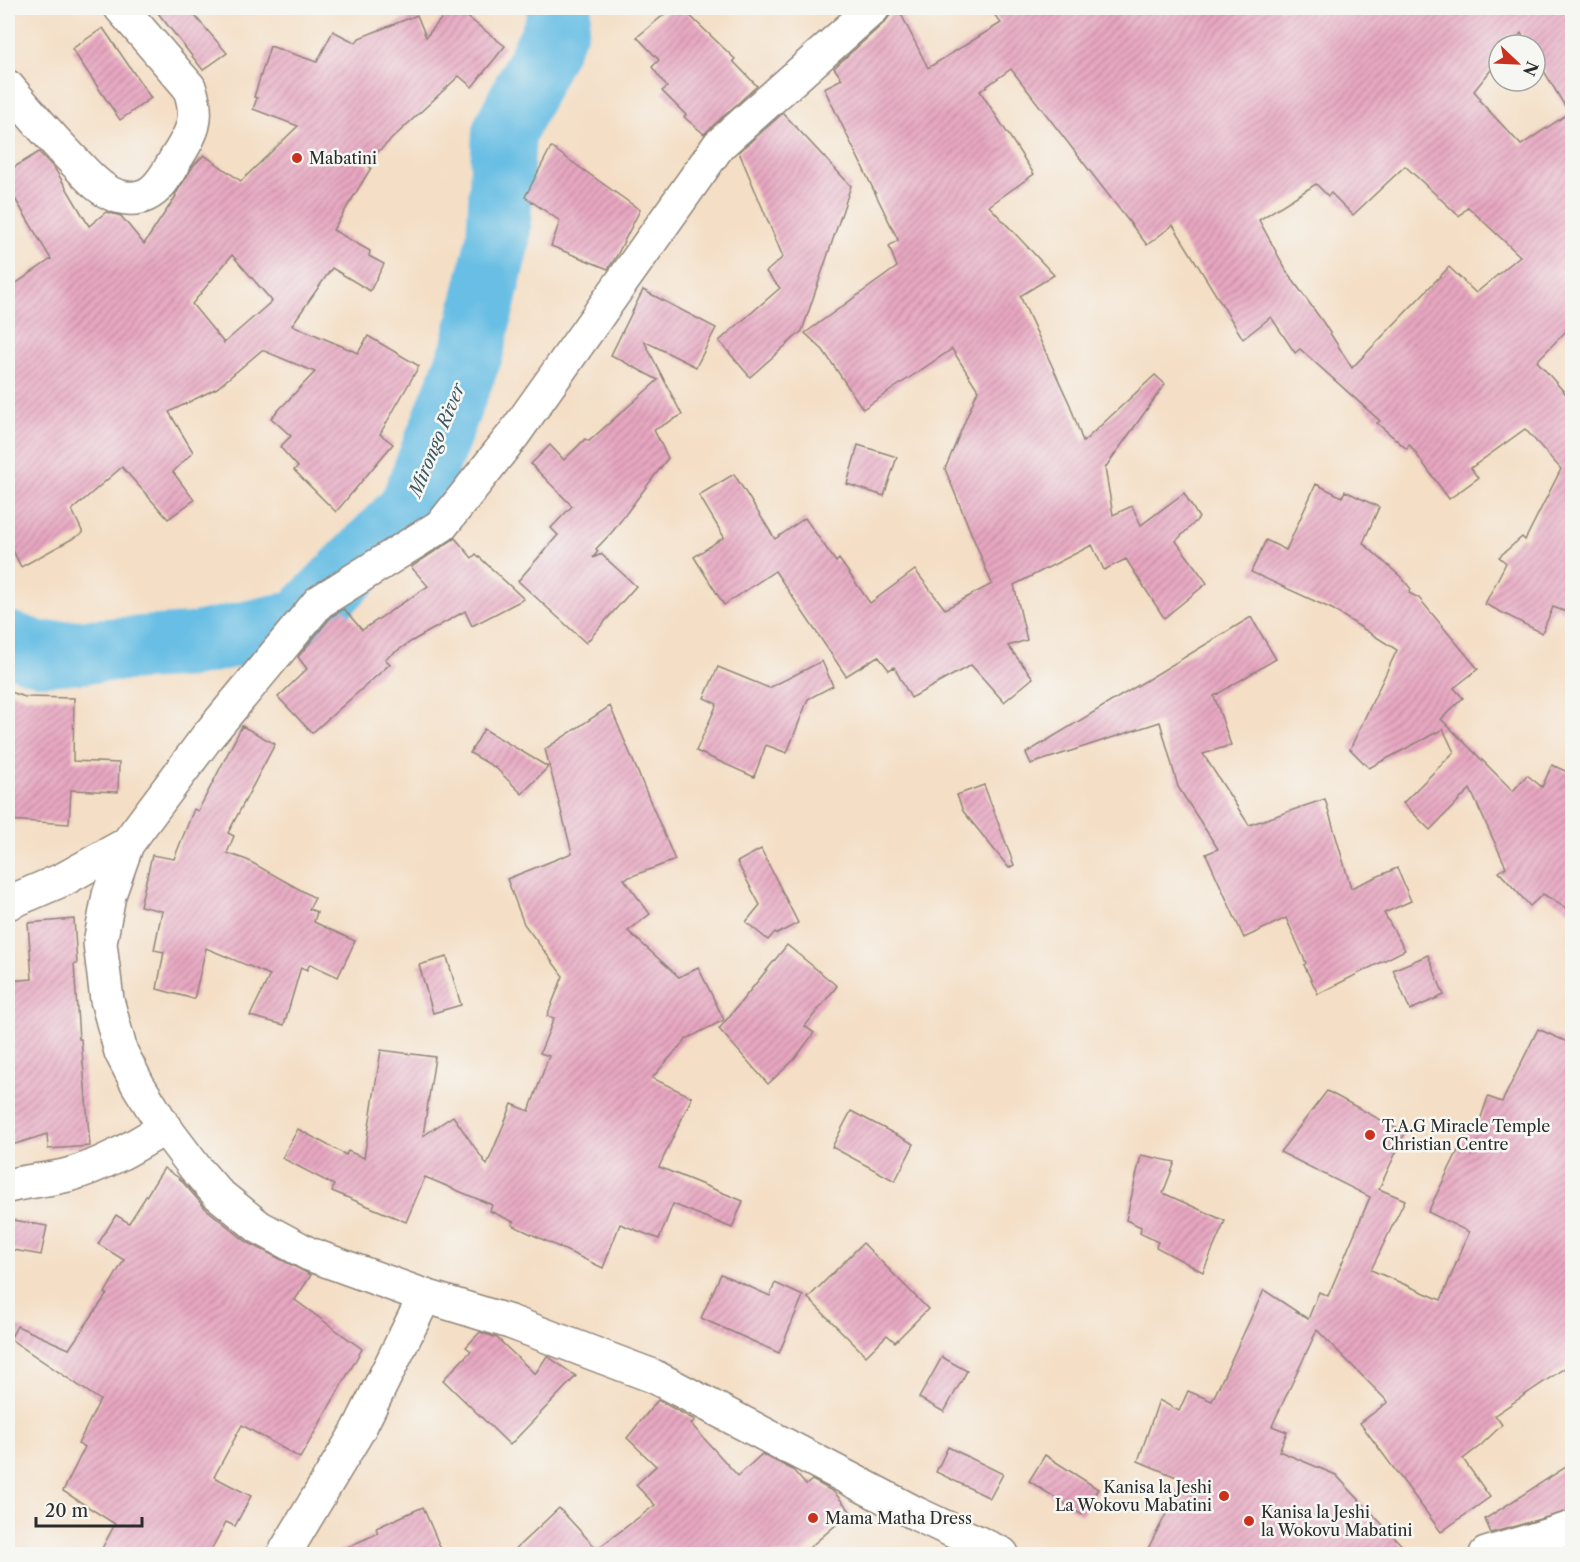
<svg xmlns="http://www.w3.org/2000/svg" width="1580" height="1562" font-family="'Libre Caslon Text',serif">
<defs>
<pattern id="building-hatch" width="6" height="6" patternUnits="userSpaceOnUse" patternTransform="scale(1.5)"><rect width="6" height="6" fill="#e8a7c1"/><path d="M-1 1l2-2M0 6l6-6M5 7l2-2" fill="none" stroke="#bc889d"/></pattern>
</defs>
<rect width="100%" height="100%" fill="#f6f6f2"/>
<filter id="ink" filterUnits="userSpaceOnUse"><feTurbulence type="fractalNoise" baseFrequency=".0167" numOctaves="2"/><feDisplacementMap in="SourceGraphic" scale="12" xChannelSelector="R" yChannelSelector="G"/><feConvolveMatrix kernelMatrix="1 2 1 2 8 2 1 2 1" color-interpolation-filters="sRGB"/></filter>
<filter id="wash" filterUnits="userSpaceOnUse"><feTurbulence type="fractalNoise" baseFrequency=".008" numOctaves="4" result="noise"/><feDisplacementMap in="SourceGraphic" scale="24" xChannelSelector="R" yChannelSelector="G"/><feGaussianBlur stdDeviation="1.35" result="paint"/><feColorMatrix in="noise" values="0 0 0 0 0 0 0 0 0 0 0 0 0 0 0 0 0 1.4 0 .05"/><feComposite in="paint" operator="in"/></filter>
<g filter="url(#wash)">
<rect width="100%" height="100%" fill="#f4dec5"/>
<g fill="none" stroke-linecap="round" stroke-linejoin="round">
<path stroke="#67bee4" stroke-width="64" d="M8,643L41,654L192,645L300,621L410,509L472,351L498,240L504,132L557,26L560,8"/>
</g>
<g id="blocks">
<g fill="url(#building-hatch)" fill-rule="evenodd">
<path d="M154,8H188L227,53L203,70Z"/>
<path d="M450,8H456L505,46L472,87L459,76L366,163L371,168L333,230L370,251L369,256L384,264L370,291L332,268L292,325L358,353L368,336L419,366L380,434L393,444L336,512L294,470L298,467L280,447L291,436L271,418L315,372L262,350L217,388L169,412L193,452L173,472L194,500L168,519L122,467L72,510L83,533L21,567L8,540V289L51,259L8,187V171L39,152L55,169L89,226L106,212L121,216L144,244L176,196L175,195L194,165L204,155L241,181L298,126L253,109L257,98L254,97L270,46L317,62L333,31L356,43L359,38L417,15L426,37ZM232,255L272,301L224,343L192,304Z"/>
<path d="M672,8H682L735,59L733,61L757,86L704,134L684,117L686,115L662,91L667,87L652,67L659,60L637,37Z"/>
<path d="M891,8H898L928,68L1001,23L989,8H1572V325L1537,361L1572,401V614L1553,607L1542,633L1485,604L1506,563L1499,557L1522,537L1525,540L1561,469L1525,429L1471,468L1478,478L1449,499L1409,444L1407,449L1377,423L1380,421L1300,349L1295,353L1271,317L1243,339L1173,225L1147,245L1011,69L980,91L1034,174L989,206L1054,275L1020,296L1070,405L1083,442L1155,375L1165,384L1105,468L1113,515L1132,506L1141,525L1184,493L1199,518L1176,541L1207,583L1164,618L1126,559L1104,570L1092,545L1014,585L1027,640L1008,646L1033,678L1004,702L971,665L911,698L894,667L889,670L878,656L846,676L775,571L724,605L694,557L724,537L699,495L734,474L775,539L805,518L836,562L839,559L870,603L915,570L945,609L992,584L945,469L978,390L952,349L863,409L823,350L805,333L897,267L889,246L898,240L824,88L842,79L834,68L885,22L891,14ZM1521,33L1528,45H1535V56L1569,113L1521,145L1479,100L1480,98L1474,91L1499,60V45H1512ZM1405,166L1459,216L1468,207L1520,256L1476,293L1449,267L1352,368L1323,322L1287,272L1259,220L1316,184L1328,196L1331,193L1353,215Z"/>
<path d="M103,28L151,98L120,120L72,49Z"/>
<path d="M783,113L851,186L802,331L750,377L719,341L780,288L766,272L783,257L739,152Z"/>
<path d="M551,147L640,210L616,257L608,269L551,246L560,221L525,197Z"/>
<path d="M643,290L716,328L696,367L644,341L682,415L654,430L668,458L613,531L596,549L598,551L593,558L601,554L636,586L586,643L518,581L558,535L551,528L572,506L531,464L550,445L564,460L585,439L589,441L658,380L611,355Z"/>
<path d="M858,445L897,457L884,496L847,484Z"/>
<path d="M1316,484L1342,497L1345,491L1379,507L1363,543L1402,578L1411,589L1409,593L1419,598L1478,669L1454,688L1463,698L1441,719L1513,791L1527,775L1542,787L1552,765L1572,774V912L1543,894L1530,906L1499,872L1506,867L1470,789L1430,830L1403,803L1454,752L1443,729L1369,768L1350,749L1397,650L1332,609L1251,572L1266,540L1286,550Z"/>
<path d="M455,538L472,558L476,554L524,599L472,626L465,611L412,641L385,659L390,664L312,733L278,697L307,669L298,657L332,616L344,609L362,630L428,586L411,567Z"/>
<path d="M1251,617L1276,659L1214,696L1231,745L1203,754L1249,825L1325,799L1351,888L1397,868L1411,901L1384,913L1405,950L1318,994L1304,965L1306,963L1286,918L1244,938L1206,854L1218,849L1178,787L1160,722L1031,764L1026,753Z"/>
<path d="M822,661L833,686L808,699L787,753L766,745L754,777L696,751L717,704L704,698L718,667L769,688Z"/>
<path d="M8,691L25,697L74,698L73,761L119,763L118,792L71,790L69,824L8,820Z"/>
<path d="M610,706L675,860L624,879L650,914L628,931L679,977L698,967L724,1020L686,1039L652,1078L692,1097L659,1167L743,1201L732,1228L673,1204L659,1239L620,1224L603,1268L512,1225L514,1222L490,1211L492,1205L425,1177L406,1222L332,1191L334,1185L282,1158L298,1129L346,1155L348,1151L364,1158L381,1050L435,1057L423,1136L453,1116L487,1165L512,1104L529,1111L549,1056L540,1053L554,1018L547,1016L563,976L524,924L507,879L572,853L545,749Z"/>
<path d="M242,726L275,744L228,833L234,836L227,853L247,860L315,898L309,909L317,912L314,922L355,941L338,977L310,964L307,970L301,967L284,1025L250,1016L270,975L206,948L194,999L157,989L164,952L154,950L162,911L140,906L152,855L174,859L194,809L198,811Z"/>
<path d="M484,729L548,767L522,794L496,768L470,753Z"/>
<path d="M984,785L1014,865L1009,868L963,811L957,795Z"/>
<path d="M761,849L798,923L777,934L775,932L768,940L746,922L760,905L737,862Z"/>
<path d="M74,919L77,964H74L79,1039H81L90,1146L48,1149L47,1134L12,1145L11,1135L8,1133V981L32,979L28,923Z"/>
<path d="M787,945L837,986L805,1026L814,1033L794,1060L768,1084L719,1029Z"/>
<path d="M1428,955L1444,995L1410,1010L1393,970Z"/>
<path d="M447,957L461,1005L433,1013L419,965Z"/>
<path d="M1538,1029L1572,1044V1363L1495,1415L1502,1425L1480,1446L1463,1459L1490,1497L1441,1532L1360,1423L1388,1402L1317,1330L1272,1426L1287,1432L1279,1451L1336,1475L1410,1554H1145L1171,1505L1181,1479L1138,1461L1159,1400L1179,1411L1188,1391L1212,1401L1264,1290L1308,1319L1319,1292L1328,1296L1370,1197L1280,1152L1327,1091L1405,1133L1379,1189L1405,1200L1371,1270L1441,1300L1469,1232L1428,1212L1470,1126L1477,1129L1488,1097L1502,1102Z"/>
<path d="M851,1111L914,1144L895,1181L832,1147Z"/>
<path d="M1141,1155L1175,1162L1163,1193L1225,1221L1203,1272L1156,1247L1158,1242L1140,1233L1141,1227L1126,1220Z"/>
<path d="M164,1168L179,1178L205,1208L247,1242L311,1275L295,1300L362,1349L300,1458L242,1425L214,1477L251,1496L235,1526L226,1522L209,1554H99L115,1524L63,1491L85,1447L78,1444L100,1400L10,1339L17,1326L69,1349L107,1294L105,1293L124,1260L98,1244L116,1215L129,1223Z"/>
<path d="M8,1219L47,1226L41,1255L8,1249Z"/>
<path d="M863,1243L928,1309L895,1342L887,1335L866,1356L808,1298Z"/>
<path d="M721,1274L770,1296L775,1283L803,1296L779,1353L701,1318Z"/>
<path d="M480,1332L497,1338L535,1374L547,1356L576,1376L510,1445L443,1380L471,1351L466,1347Z"/>
<path d="M942,1357L967,1371L944,1412L919,1398Z"/>
<path d="M658,1400L695,1420L691,1424L738,1476L762,1454L793,1470L806,1485L812,1480L834,1492L851,1512L802,1554H510L559,1508L597,1549L655,1505L636,1485L656,1466L627,1438Z"/>
<path d="M948,1447L1003,1474L990,1498L936,1472Z"/>
<path d="M1045,1455L1098,1489L1082,1515L1029,1481Z"/>
<path d="M1572,1463V1510L1491,1533L1485,1519Z"/>
<path d="M423,1507L443,1554H333L378,1533L376,1528Z"/>
</g>
</g>
</g>
<g filter="url(#ink)">
<use href="#blocks" fill-opacity="0" stroke="#908478" stroke-width="1.5"/>
<g fill="none" stroke-linecap="round" stroke-linejoin="round">
<g stroke="#908478" stroke-width="36">
<g id="minor">
<path d="M873,8L719,145L514,434L442,525L319,602L207,737L127,844L109,895L100,943L107,1000L121,1052L138,1085L165,1128L196,1169L217,1193L259,1227L309,1254L425,1296L510,1322L653,1376L917,1514L1002,1554"/>
<path d="M8,87C28,111 48,134 69,156C82,169 94,185 110,193C121,199 135,200 146,195C160,189 168,172 175,160C192,134 201,118 189,87L121,8"/>
<path d="M8,903L64,879L127,844"/>
<path d="M8,1186C27,1181 48,1180 68,1175C102,1166 135,1146 165,1128"/>
<path d="M284,1554L359,1429L425,1296"/>
<path d="M1486,1554L1572,1528"/>
</g>
</g>
<use href="#minor" stroke="#fff" stroke-width="33"/>
</g>
</g>
<g fill="#c8321e" stroke="#f6f6f2" stroke-width="2">
<circle cx="297" cy="158" r="6"/>
<circle cx="1370" cy="1135" r="6"/>
<circle cx="1224" cy="1496" r="6"/>
<circle cx="813" cy="1518" r="6"/>
<circle cx="1249" cy="1521" r="6"/>
</g>
<g text-anchor="middle" dominant-baseline="central" stroke-width="5" stroke-linejoin="round" paint-order="stroke">
<g font-size="16" fill="#2b2b2b" stroke="#f6f6f2" text-anchor="start">
<text x="309" y="158">Mabatini</text>
<text x="1382" y="1126">T.A.G Miracle Temple<tspan x="1382" dy="18">Christian Centre</tspan></text>
<text x="1212" y="1487" text-anchor="end">Kanisa la Jeshi<tspan x="1212" dy="18">La Wokovu Mabatini</tspan></text>
<text x="1261" y="1512">Kanisa la Jeshi<tspan x="1261" dy="18">la Wokovu Mabatini</tspan></text>
<text x="825" y="1518">Mama Matha Dress</text>
</g>
<g font-size="18" font-style="italic" fill="#3d5762" stroke="#f6f6f2">
<text transform="translate(437 440) rotate(-68)">Mirongo River</text>
</g>
</g>
<rect width="1580" height="1562" fill="none" stroke="#f6f6f2" stroke-width="30"/>
<g transform="translate(1517 63) rotate(113)"><circle r="28" fill="#f6f6f2" stroke="#a5a5a2" stroke-width="1.5"/>
<path d="M0-4.5L10 22L0 15L-10 22Z" fill="#c8321e"/>
<text y="-9" font-size="16" font-weight="bold" text-anchor="middle" fill="#2b2b2b">N</text>
</g>
<path d="M36 1517v9h106v-9" fill="none" stroke="#2b2b2b" stroke-width="3"/>
<text x="45" y="1517" font-size="18" fill="#2b2b2b" stroke="#f6f6f2" stroke-width="4.5" paint-order="stroke">20 m</text>
</svg>
